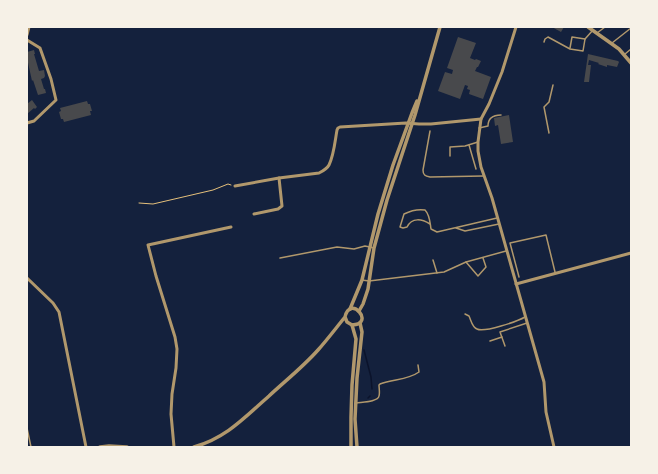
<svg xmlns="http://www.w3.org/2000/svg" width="658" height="474" font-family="'Sofia Sans Condensed',sans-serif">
<rect width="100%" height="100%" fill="#14213d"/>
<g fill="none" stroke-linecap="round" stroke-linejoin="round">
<g stroke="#0b132b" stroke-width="1.5">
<path d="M364,350L371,377L372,389"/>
<path d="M368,398L370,396"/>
</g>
</g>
<g fill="#48494c">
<path d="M552,27H564L561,32Z"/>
<path d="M458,37L476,43L470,58L475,60L476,59L481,61L478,67H477L475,71L491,77L483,99L469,94L470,90L467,89L468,86L465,85L460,99L438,91L445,72L452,74L453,70L447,68Z"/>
<path d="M34,50L35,54H34L39,71L44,70L45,76L44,78L41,79L44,89H45L46,93L38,95L33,80L32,81L27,58V52Z"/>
<path d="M588,54L618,61L619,62L617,67L607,65V67L598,64L599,63L589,60L588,65H591L589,82H584Z"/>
<path d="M32,100L37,107L35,109L34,108L27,114V104Z"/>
<path d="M87,101L88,104H90L92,111H90L91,115L64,122L63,119H61L59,112L61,111L60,108Z"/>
<path d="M509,115L513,142L501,144L498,125L495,126L494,118Z"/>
</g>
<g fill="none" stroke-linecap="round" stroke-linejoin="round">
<path stroke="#e5c07b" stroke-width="1" d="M139,203L153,204L213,190L228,184L231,185"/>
<g stroke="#b1986c" stroke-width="1.5">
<path d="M597,33L605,27"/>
<path d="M544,42L545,39L548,37L570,49L583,51L585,39"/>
<path d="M612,43L631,28"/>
<path d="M570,48L572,37L585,39L593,30"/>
<path d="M625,54L631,49"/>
<path d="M479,128L488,126C488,118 493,115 501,115"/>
<path d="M430,131L423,170C423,175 425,176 430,177L483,176"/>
<path d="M549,133L544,107L549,102L553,85"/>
<path d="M469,145L476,169"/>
<path d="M450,156V147L465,146L478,142"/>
<path d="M430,224C422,219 412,217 407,227L403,228L400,227L404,214C410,211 418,209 425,210C430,215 430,223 431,229L437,232L497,218"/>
<path d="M456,228L465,231L499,224"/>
<path d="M280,258L337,247L354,249L365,246L374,248"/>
<path d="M433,260L437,273"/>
<path d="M466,262L478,276L486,267L483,258"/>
<path d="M519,277L510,243L546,235L555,272"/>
<path d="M362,280L369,281L444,272L466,262L506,251"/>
<path d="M465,314L469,316C471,320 472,327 477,329C484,333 518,321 525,317"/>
<path d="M490,341L502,337"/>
<path d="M505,346L500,332L527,323"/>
<path d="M356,403C362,402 378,402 379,396C380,393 379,388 379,385L380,384C393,379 408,380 419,372L418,365"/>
<path d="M27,428L31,447"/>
</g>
<g stroke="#b1986c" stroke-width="3">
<path d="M516,27L502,72L489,104L481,119L478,142V151L481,167L492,198L544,382L546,412L554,447"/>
<path d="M27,35L29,27"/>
<path d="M27,40L40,48L51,79L56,100L34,121L27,123"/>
<path d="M235,186L279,178L319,173C323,171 327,169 329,165C334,155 335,141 337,130L338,128L340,127L406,123L419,124H431L481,119"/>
<path d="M254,214L278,209L282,206L279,178"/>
<path d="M27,278L53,303L59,312L86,447"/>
<path d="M516,284L631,253"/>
<path d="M174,447L171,414L172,394L176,368L177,349L175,337L156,276L148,245L231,227"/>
</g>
<g stroke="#b1986c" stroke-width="3.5">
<path d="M588,27L619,49L631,63"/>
<path d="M350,309L362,280L378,214L393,165L412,113L417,101"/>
<path d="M359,311L363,304L368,289L374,248L387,200L415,115L440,27"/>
<path d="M100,447L109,446L127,447"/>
<path d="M194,447C226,438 244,418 269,396C285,381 303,367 318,350C327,340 336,328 345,317C350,294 376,324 352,325L347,322L345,317"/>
<path d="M351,447V417L352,385L356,339L352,325"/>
<path d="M357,447L355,419L357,378L362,332L360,323"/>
</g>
</g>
<rect width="658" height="474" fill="none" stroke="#f6f1e7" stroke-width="56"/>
</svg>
